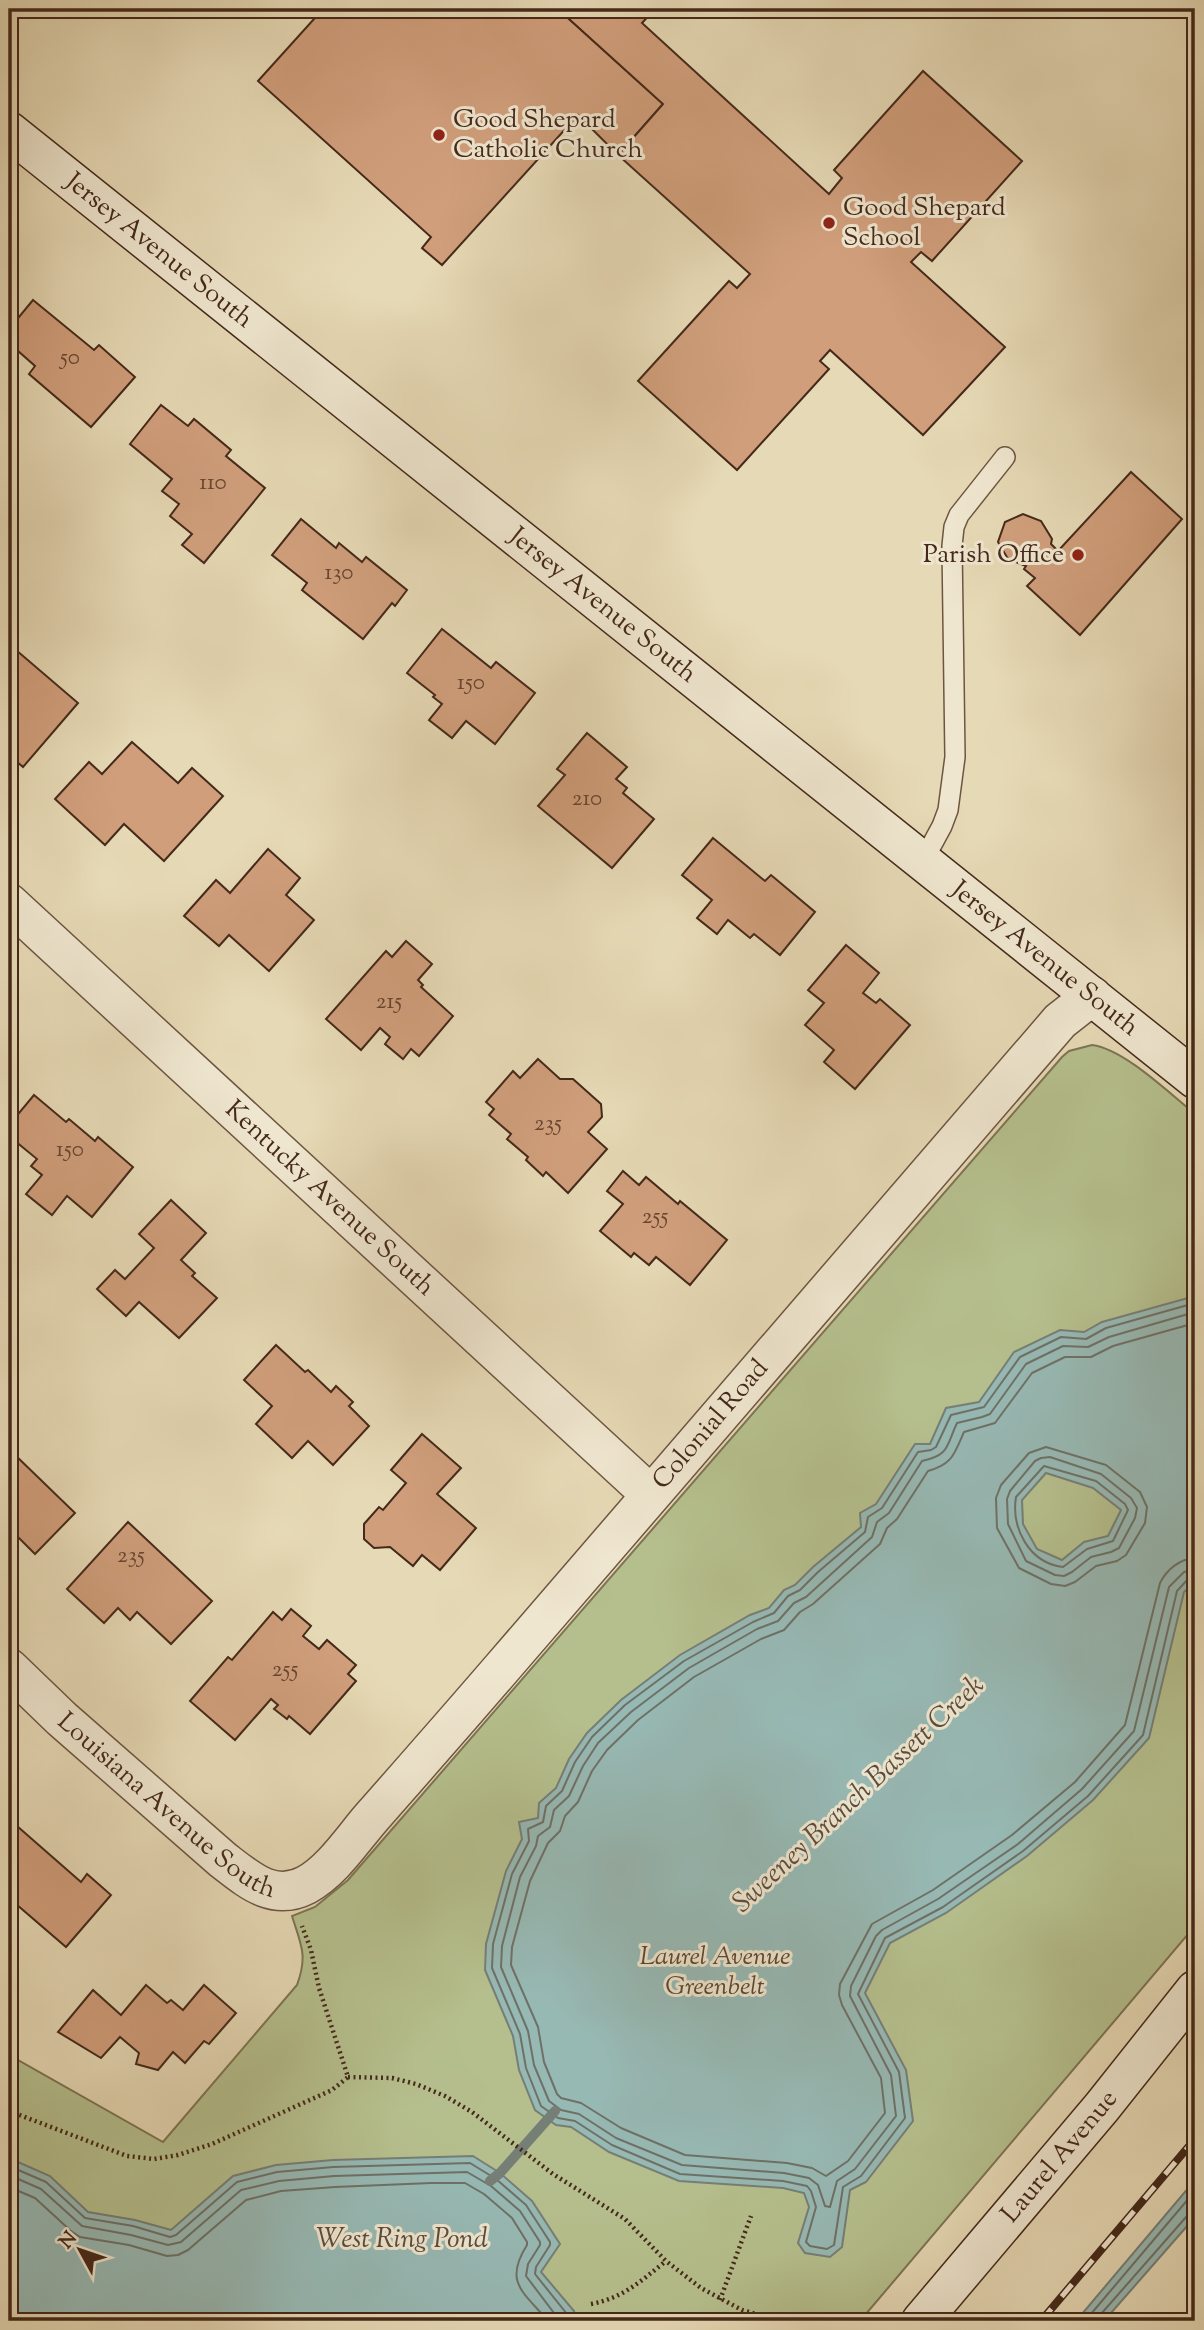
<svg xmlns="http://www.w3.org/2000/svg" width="1204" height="2330" font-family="'Sorts Mill Goudy',serif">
<rect width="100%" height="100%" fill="#e6d9b5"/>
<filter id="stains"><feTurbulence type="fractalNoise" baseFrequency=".00286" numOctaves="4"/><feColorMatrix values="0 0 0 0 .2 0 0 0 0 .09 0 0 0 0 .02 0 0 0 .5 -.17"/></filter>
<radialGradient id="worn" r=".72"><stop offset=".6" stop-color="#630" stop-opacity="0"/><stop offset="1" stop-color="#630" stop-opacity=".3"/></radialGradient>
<path fill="#b5bf8d" stroke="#7d7454" stroke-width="2" d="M1092,1045C1124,1049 1169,1093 1195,1114V1926L860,2321H9V2055L163,2142L297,1985C308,1955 301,1945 292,1916L315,1907L348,1880L1062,1057L1069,1051Z"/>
<g fill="#97b9b4" stroke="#767f76" stroke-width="2" fill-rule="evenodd">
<path d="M1195,1296V1583L1184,1592L1149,1738L1093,1800L1027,1856L946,1913L890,1943L865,1993L906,2070L913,2121L866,2182L850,2190L842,2247L830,2257L805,2253L798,2243L809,2207L804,2193L783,2188L679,2181L609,2152L571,2127L556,2125L535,2110L519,2070L513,2036L485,1970L486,1944L506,1871L522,1839L519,1822L538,1818L539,1803L556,1788L569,1759L587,1733L621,1700L680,1655L750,1615L769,1608L784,1590L795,1585L813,1567L861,1527L860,1513L876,1504L915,1444H930L946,1408L979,1402L1014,1352L1060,1330L1084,1332L1102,1322ZM1046,1473L1093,1488L1121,1510L1108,1536L1084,1542L1062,1560L1037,1549L1023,1524L1022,1500Z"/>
<path d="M473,2156L500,2173L532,2201L560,2244L541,2272L574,2311L576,2321H9V2158L50,2176L88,2212L135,2220L171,2230L233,2176L276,2165L333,2160Z"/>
<path d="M1195,2180V2217L1104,2321H1076Z"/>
</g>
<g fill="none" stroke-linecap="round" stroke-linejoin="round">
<g stroke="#6e7167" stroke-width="2">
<path d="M1195,1303L1106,1328L1086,1339L1061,1337L1020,1357L984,1407L951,1415L936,1447L931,1450L918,1452L882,1508L868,1517L865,1532L818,1572L800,1590L788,1596L774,1613L753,1622L684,1661L625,1705L592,1737L575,1762L562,1791L546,1806L543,1822L528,1829L529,1841L512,1874L493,1944L492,1968L520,2034L526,2068L541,2106L558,2118L575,2121L612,2145L680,2174L783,2181L807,2186L811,2191L816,2207L806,2242L810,2246L827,2249L834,2245L843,2187L861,2176L905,2118L899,2072L858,1994L885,1938L943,1907L1023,1851L1088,1796L1143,1735L1177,1591L1188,1579L1195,1578"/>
<path d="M1195,1312L1109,1337L1088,1347L1063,1346L1026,1364L990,1414L982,1417L957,1423C946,1446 950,1455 922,1461L889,1513L877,1522L872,1537L806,1597L794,1603L778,1621L757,1629L689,1668L631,1712L598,1743L583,1766L569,1796L554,1810L550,1827L538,1836L536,1846L520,1877L502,1946L501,1967L528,2031L534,2065L549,2101L561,2110L579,2114L616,2138L682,2165L784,2173L809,2178L818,2185L825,2206L830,2207L837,2181L855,2169L896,2116L891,2075L850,1996L851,1986L876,1936L882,1930L938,1899L1018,1844L1082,1789L1134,1731L1169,1587L1184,1572L1195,1569"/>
<path d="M1195,1323L1113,1346L1091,1357H1065L1032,1373L995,1423L964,1432C954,1454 953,1464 928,1471L897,1519L887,1528L880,1544L813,1604L800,1612L784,1630L761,1639L694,1677L638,1720L607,1750L592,1771L578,1802L565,1816L560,1831L548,1843L530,1881L512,1947L511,1965L538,2027L544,2062L557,2094L561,2098L581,2103L621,2128L685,2155L787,2163L812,2168L826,2176L848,2161L885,2113L881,2078L842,2005L839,1995L840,1984L872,1924L933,1890L1012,1835L1075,1782L1125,1725L1160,1583C1167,1569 1180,1559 1195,1558"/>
<path d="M1046,1447L1106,1465L1140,1492L1147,1507L1145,1523L1126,1555L1117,1561L1096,1566L1075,1582L1065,1586L1051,1584L1019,1568L997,1528L996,1498L1001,1485L1029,1453Z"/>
<path d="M1050,1457L1101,1474L1131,1498L1137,1508L1135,1518L1119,1548L1111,1552L1091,1557L1072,1572L1064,1576L1055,1575L1026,1561L1008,1524L1007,1499L1010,1491L1035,1461L1041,1458Z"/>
<path d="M1044,1466L1096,1481L1125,1504L1128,1510L1113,1541L1087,1549L1063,1567C1029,1563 1011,1528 1016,1497Z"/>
<path d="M9,2166L46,2182L85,2218L133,2226L170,2237L176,2235L237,2182L277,2172L333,2167L470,2163L496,2179L526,2205L550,2242V2245L536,2267L535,2274L567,2314L569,2321"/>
<path d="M9,2175L41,2189L82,2226L131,2235L168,2245L181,2242L241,2190L279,2181L334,2176L467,2172L491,2186L520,2211L540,2242V2245L528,2264L526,2276L560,2321"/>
<path d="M9,2187L35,2198L71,2231L80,2237L129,2245L167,2256L178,2255L188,2250L246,2200L281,2191L335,2187L431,2183H465L484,2194L512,2218L527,2242V2245C503,2283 524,2292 548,2321"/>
<path d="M1085,2321L1195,2191"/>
<path d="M1099,2321L1101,2314L1187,2216L1195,2214"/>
</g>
<path stroke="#767f76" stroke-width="10" d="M490,2181L500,2173L555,2111"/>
</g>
<g fill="#d09e7b" stroke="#45291a" stroke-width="2">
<path d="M323,9H558L663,104L618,155L578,115L442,265L422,248L431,237L258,81Z"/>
<path d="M558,9H655L642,23L829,194L842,178L834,170L923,71L1022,161L932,261L921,252L911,262L1005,347L923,435L830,350L820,361L829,369L737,470L638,381L729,281L737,288L750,274L618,155L663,104Z"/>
<path d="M33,300L94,350L99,345L135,377L91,427L29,374L35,366L9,343V329Z"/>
<path d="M161,405L188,426L194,419L231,450L226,456L265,488L204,563L182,545L192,534L170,516L179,504L162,491L172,479L130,444Z"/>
<path d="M1131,472L1182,519L1080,635L1027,586L1035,578L1024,569L1026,566L1008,559L998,542L1005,522L1023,514L1041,521L1052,539L1051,544L1058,551Z"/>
<path d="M301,519L336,548L339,543L362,562L366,557L407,590L395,606L392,603L363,639L302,590L307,583L272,555Z"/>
<path d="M442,629L491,668L496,662L535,693L495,744L466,721L452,738L429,720L442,704L433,697L435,695L407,673Z"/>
<path d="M16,650L78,703L23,767L9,755V658Z"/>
<path d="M587,733L627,767L616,779L627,788L623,793L654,819L612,868L538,806L565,775L557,769Z"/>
<path d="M132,742L178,783L192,768L223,796L164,861L124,824L105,845L55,799L89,762L102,774Z"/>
<path d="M713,838L765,881L771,875L815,912L780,955L754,934L750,938L728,920L717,934L697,918L712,900L682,875Z"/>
<path d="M268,849L300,878L286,895L314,920L269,971L229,935L219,946L184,916L216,880L230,893Z"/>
<path d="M406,941L432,964L418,980L423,985L421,987L453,1016L419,1056L411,1049L403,1059L385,1044L390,1037L380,1028L361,1050L326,1019L386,951L392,957Z"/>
<path d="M846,945L879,973L863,993L876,1003L880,999L910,1025L855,1089L824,1062L834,1050L805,1025L824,1003L808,990Z"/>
<path d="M538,1059L560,1079H573L601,1104L602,1117L588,1132L607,1149L568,1193L546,1172L543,1176L526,1160L528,1157L507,1139L511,1134L489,1115L494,1109L486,1102L513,1071L520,1078Z"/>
<path d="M34,1095L66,1122L69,1119L95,1141L98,1137L133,1167L92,1217L67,1196L52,1215L26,1194L42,1175L31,1166L37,1159L9,1136V1125Z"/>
<path d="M623,1171L639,1185L646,1177L678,1204L680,1201L727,1240L690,1285L656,1257L649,1265L634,1253L631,1257L600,1231L623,1204L607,1191Z"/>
<path d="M171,1200L206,1233L181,1260L195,1273L192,1276L217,1298L179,1338L139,1302L126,1316L97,1289L115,1270L125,1279L154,1248L139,1234Z"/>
<path d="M276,1345L305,1372L308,1370L331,1392L336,1386L353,1402L349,1406L369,1426L333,1465L308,1441L292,1458L256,1424L272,1406L244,1380Z"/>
<path d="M422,1434L461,1468L437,1494L476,1528L440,1570L422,1555L413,1566L390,1547L374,1548L364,1539V1524L379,1507L383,1510L406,1483L391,1470Z"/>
<path d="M13,1453L75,1513L35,1554L12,1531L9,1535V1456Z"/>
<path d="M128,1522L212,1601L171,1644L137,1612L130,1620L118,1608L104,1623L67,1589Z"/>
<path d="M291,1609L311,1626L303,1636L319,1649L327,1640L356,1665L348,1674L356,1681L310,1734L289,1716L287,1719L274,1709L278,1705L271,1699L235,1740L190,1701L228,1657L232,1660L273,1612L282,1620Z"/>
<path d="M9,1819L81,1882L87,1874L111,1895L66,1947L9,1898Z"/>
<path d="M146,1985L167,2003L171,2000L183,2010L204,1985L236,2013L209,2044L204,2041L185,2063L173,2052L158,2070L136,2064L139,2053L120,2037L101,2058L58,2032L93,1990L121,2015Z"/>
</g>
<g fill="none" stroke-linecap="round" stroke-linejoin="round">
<g stroke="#6d5541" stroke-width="22">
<path id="lane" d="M923,861L942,826L948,810L955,757L952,546L954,527L959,515L1005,457"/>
</g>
<g stroke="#6d5541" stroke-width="41">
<g id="street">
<path id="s1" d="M9,903L650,1494"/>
<path id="s2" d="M9,1668L62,1719L223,1860C249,1880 273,1902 306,1885C332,1871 352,1840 371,1818C415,1768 459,1718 502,1668C687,1451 874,1236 1060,1021L1092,996"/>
</g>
</g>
<g stroke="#45291a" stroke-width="41">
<g id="secondary">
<path id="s3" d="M9,131L1195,1079"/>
<path id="s4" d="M921,2321L1102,2107L1195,1990"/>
</g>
</g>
<g stroke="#45291a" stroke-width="4.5" stroke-dasharray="2 3.5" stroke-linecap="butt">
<path d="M348,2077L392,2078L416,2084L445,2096L472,2112L553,2174L625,2219L666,2261L701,2288L742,2310L781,2321"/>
<path d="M9,2111L127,2156L154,2159L178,2155L212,2144L332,2090L348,2077L319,1988L311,1950L302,1926"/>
<path d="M720,2300L751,2216"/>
<path d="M591,2304C623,2298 641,2281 666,2261"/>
</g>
<use href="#lane" stroke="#efe6cf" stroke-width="19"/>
<use href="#street" stroke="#efe6cf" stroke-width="38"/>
<use href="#secondary" stroke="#efe6cf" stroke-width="38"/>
<g stroke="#45291a" stroke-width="8">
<path id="rail" d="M1041,2321L1195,2139"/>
</g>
<use href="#rail" stroke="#efe6cf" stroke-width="5" stroke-dasharray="16" stroke-linecap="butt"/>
</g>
<g fill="#8f2418" stroke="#efe6cf" stroke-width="2.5">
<circle cx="439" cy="135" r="7"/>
<circle cx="829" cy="223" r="7"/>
<circle cx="1078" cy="555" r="7"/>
</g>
<g text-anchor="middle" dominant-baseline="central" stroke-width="6" stroke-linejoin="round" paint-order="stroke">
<g font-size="23" fill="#684632">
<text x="70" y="358">50</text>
<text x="213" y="483">110</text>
<text x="339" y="573">130</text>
<text x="471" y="683">150</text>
<text x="587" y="799">210</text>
<text x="389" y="1002">215</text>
<text x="548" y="1124">235</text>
<text x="70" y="1150">150</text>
<text x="655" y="1217">255</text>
<text x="131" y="1556">235</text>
<text x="285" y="1670">255</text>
</g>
<g font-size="26" fill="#45291a" stroke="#efe6cf" text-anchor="start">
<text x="453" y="120">Good Shepard<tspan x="453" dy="30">Catholic Church</tspan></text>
<text x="843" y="208">Good Shepard<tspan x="843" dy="30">School</tspan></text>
<text x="1064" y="555" text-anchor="end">Parish Office</text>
</g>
<g font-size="26" fill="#45291a" stroke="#efe6cf">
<text stroke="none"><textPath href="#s3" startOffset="192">Jersey Avenue South</textPath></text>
<text stroke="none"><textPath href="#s3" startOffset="760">Jersey Avenue South</textPath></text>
<text stroke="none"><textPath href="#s3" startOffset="1326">Jersey Avenue South</textPath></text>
<text stroke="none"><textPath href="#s1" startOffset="436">Kentucky Avenue South</textPath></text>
<text stroke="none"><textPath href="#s2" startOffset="994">Colonial Road</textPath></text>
<text stroke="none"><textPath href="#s2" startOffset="210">Louisiana Avenue South</textPath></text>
<text stroke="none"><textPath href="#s4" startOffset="215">Laurel Avenue</textPath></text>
</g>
<g font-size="26" font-style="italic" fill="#5b4731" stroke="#efe6cf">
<text x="715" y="1957">Laurel Avenue<tspan x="715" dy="30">Greenbelt</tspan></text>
</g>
<g font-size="28" font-style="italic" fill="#5a4d40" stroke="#efe6cf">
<text transform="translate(859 1795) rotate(-43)">Sweeney Branch Bassett Creek</text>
<text x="402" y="2240">West Ring Pond</text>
</g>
</g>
<rect width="1204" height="2330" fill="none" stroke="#e6d9b5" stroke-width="35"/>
<rect x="10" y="10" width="1183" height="2309" fill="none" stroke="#45291a" stroke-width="3.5"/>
<rect x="18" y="18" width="1169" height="2295" fill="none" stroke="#45291a" stroke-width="2"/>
<g transform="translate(80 2250) rotate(310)" stroke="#efe6cf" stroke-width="5" paint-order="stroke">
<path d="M0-5L12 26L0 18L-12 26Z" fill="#45291a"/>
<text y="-10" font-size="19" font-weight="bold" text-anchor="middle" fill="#45291a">N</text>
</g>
<rect width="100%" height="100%" filter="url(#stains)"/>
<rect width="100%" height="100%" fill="url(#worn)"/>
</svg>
